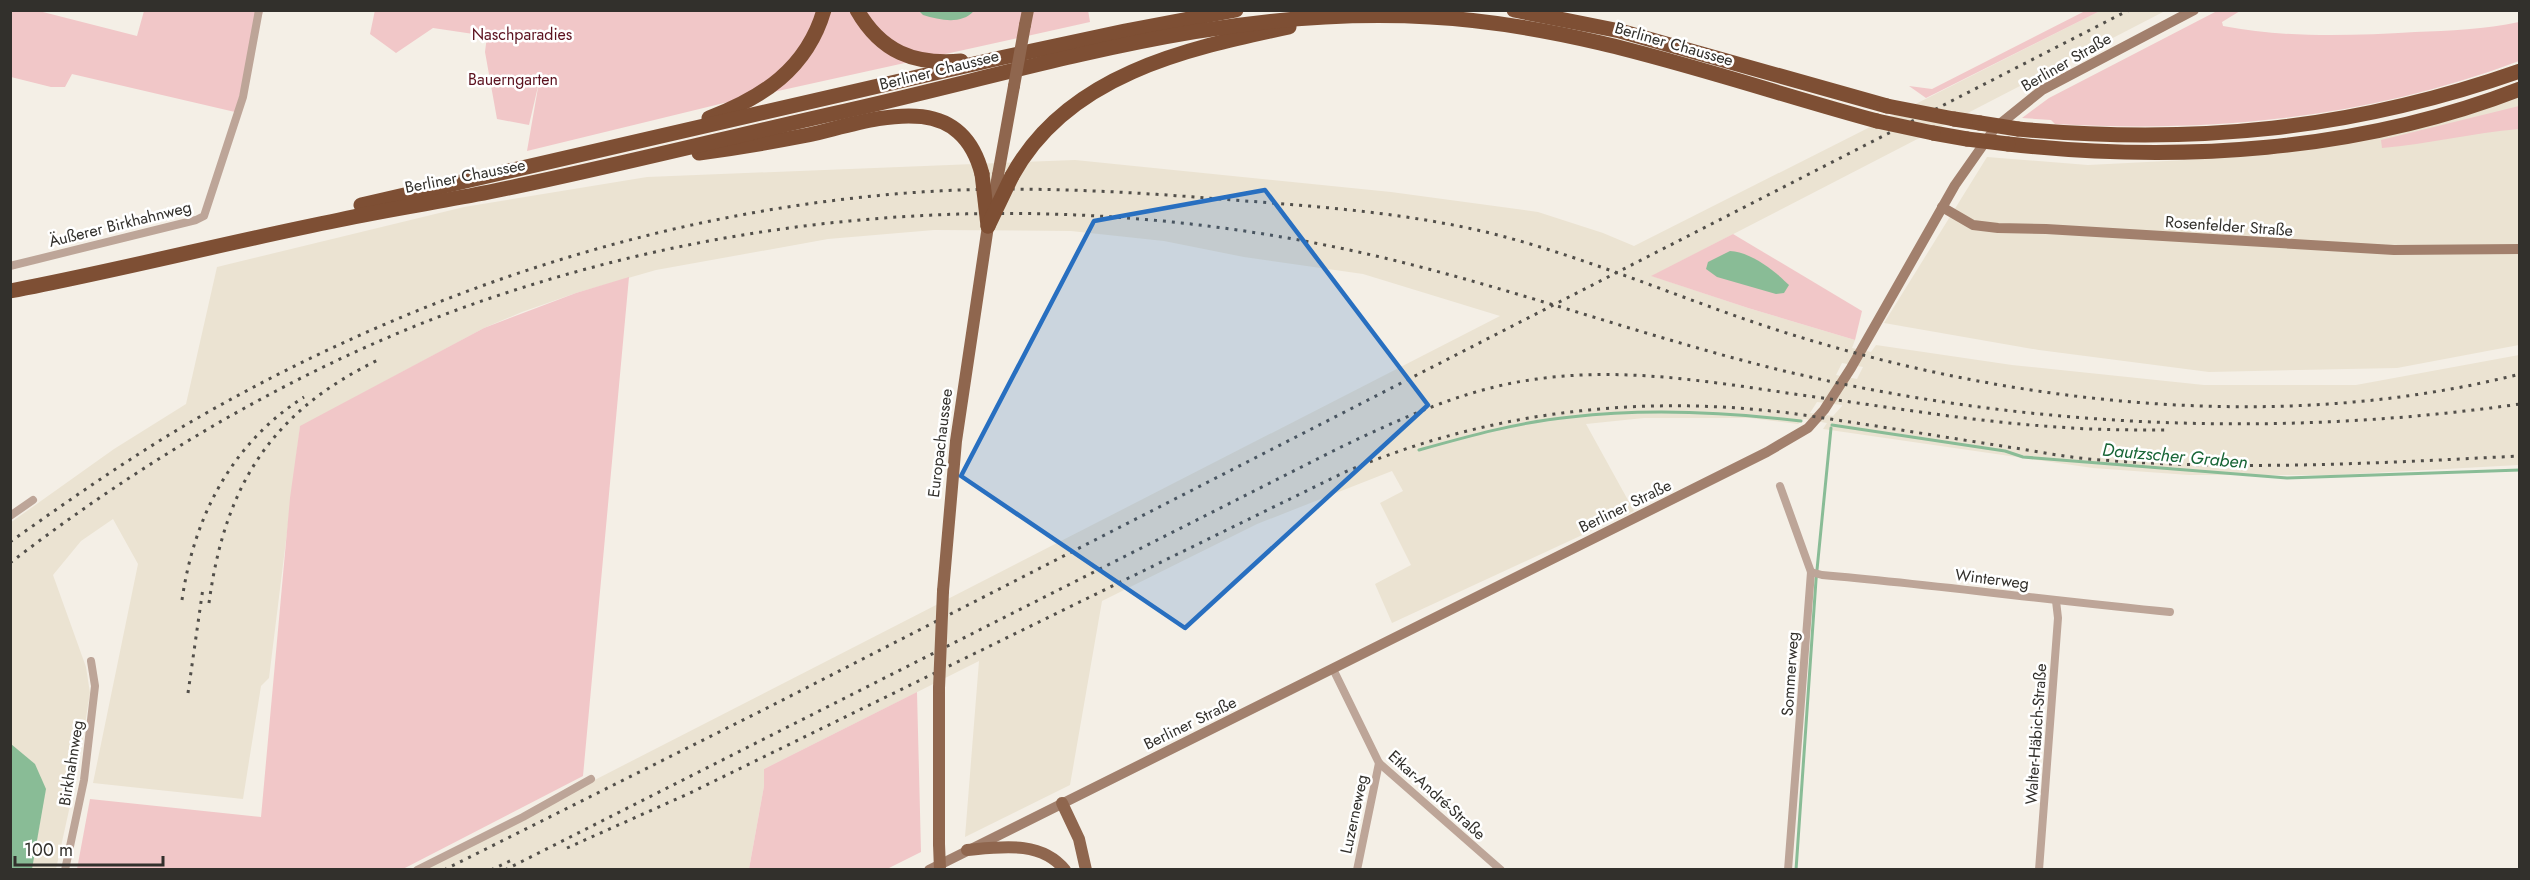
<svg xmlns="http://www.w3.org/2000/svg" width="2530" height="880" font-family="Jost,sans-serif">
<rect width="100%" height="100%" fill="#f4efe6"/>
<g fill="#ebe3d2" fill-rule="evenodd">
<path d="M2100,11H2165L1652,276L1748,308L1855,340L1852,348L1871,352L1876,345L2012,365L2204,385H2356L2519,355V465L2335,475H2189L2093,468L1823,429L1827,423L1804,419L1798,424L1750,418H1644L1586,424L1634,511L1392,623L1375,584L1411,565L1380,503L1403,491L1392,471L1257,524L1102,601L1070,785L965,837L979,661L764,769V786L749,869H421L1500,316L1363,274L1244,257L1164,241L1071,231L934,230L828,239L656,270L576,293L522,312L484,328L300,427L269,678L261,686L243,799L93,783L138,564L113,519L81,541L53,575L86,667L90,693L77,774L56,869H11L10,523L114,449L186,404L217,267L464,207L647,177L1075,160L1391,192L1538,212L1603,233L1634,246ZM1842,363L1863,367L1857,379L1836,375ZM1817,402L1842,405V406L1833,416L1810,413Z"/>
<path d="M2519,96V345L2397,368L2209,372L2039,350L1884,323L1987,157L2088,165L2187,160L2314,148L2386,136L2459,118Z"/>
</g>
<g fill="#f1c7c8">
<path d="M375,10H1088L1090,22L724,103L527,151L539,82L529,125L497,119L485,52L487,36L433,28L396,53L370,34Z"/>
<path d="M10,11H39L137,36L144,11H263L235,112L72,74L65,87H51L11,77Z"/>
<path d="M2085,11H2100L1926,98L1909,86L1932,89Z"/>
<path d="M2217,11H2240L2222,22L2223,26C2286,38 2350,36 2415,32C2450,31 2485,29 2519,22V61C2367,118 2217,133 2055,124L2051,120L2022,118L2049,98Z"/>
<path d="M2519,106V129C2473,133 2428,144 2382,148L2381,140Z"/>
<path d="M1733,234L1862,311L1855,340L1748,308L1651,276Z"/>
<path d="M629,277L583,776L403,869H77L90,799L261,817L290,498L300,426L484,328L576,293Z"/>
<path d="M917,692L921,852L887,869H749L764,786V769Z"/>
</g>
<g fill="#89bc96">
<path d="M919,11H974C961,25 940,20 923,15Z"/>
<path d="M1730,251C1751,252 1775,271 1789,285L1784,293L1776,294L1717,277L1706,269L1708,262Z"/>
<path d="M11,744L35,764L46,789L32,869H11Z"/>
</g>
<g fill="none" stroke-linecap="round" stroke-linejoin="round">
<g stroke="#89bc96" stroke-width="3">
<path d="M1832,425L2005,451L2023,457L2287,478L2520,470"/>
<path d="M1419,450C1469,436 1519,422 1571,417C1648,408 1725,412 1801,421"/>
<path d="M1796,870L1816,580L1831,428"/>
</g>
<g stroke="#bda598" stroke-width="8">
<path d="M10,266L196,220L204,216L243,97L259,10"/>
<path d="M1780,486L1811,572L1788,870"/>
<path d="M10,516L33,500"/>
<path d="M1811,572L1822,575C1938,585 2053,601 2170,612"/>
<path d="M1333,669L1379,763L1501,870"/>
<path d="M65,870L84,780L95,686L91,661"/>
<path d="M417,870L523,817L591,779"/>
<path d="M1357,870L1379,763"/>
<path d="M2039,870L2058,618L2056,601"/>
</g>
<g stroke="#a2806d" stroke-width="10">
<path d="M1942,207L1973,225L1998,228L2046,229L2394,250L2520,249"/>
<path d="M929,870L1767,452L1808,428L1824,410L1851,368L1955,185L1995,128L2042,90L2194,10"/>
</g>
<g stroke="#8f664e" stroke-width="12">
<path d="M1025,25L1028,10"/>
<path d="M998,175L1014,86"/>
<path d="M943,591L956,441L988,226"/>
<path d="M939,688V844"/>
<path d="M1062,803L1079,839L1086,870"/>
<path d="M967,850C1000,847 1041,840 1065,870"/>
</g>
<g stroke="#7e4f34" stroke-width="15">
<path d="M857,10C881,52 914,65 961,61"/>
<path d="M1514,10L1620,31L1887,106"/>
<path d="M709,118C762,98 807,69 824,10"/>
<path d="M1954,119L1980,123"/>
<path d="M2018,129C2195,145 2352,130 2520,71"/>
<path d="M1933,133L1967,139"/>
<path d="M2008,144C2178,163 2358,152 2520,89"/>
<path d="M699,153C736,148 772,142 808,135C871,121 959,85 982,174"/>
<path d="M1012,176C1067,75 1185,49 1289,27"/>
<path d="M361,205L1000,58L1125,31L1236,10"/>
<path d="M10,291C120,270 229,242 339,220C389,209 439,202 489,192C612,167 733,136 854,109C1047,65 1229,5 1430,17C1584,25 1729,81 1877,121"/>
</g>
<g stroke="#524f4a" stroke-width="3" stroke-dasharray="3 6" stroke-linecap="butt">
<path d="M10,542C75,496 139,451 208,412C436,283 695,201 958,190C1045,187 1133,192 1220,199C1312,206 1405,212 1494,234C1596,260 1693,304 1793,335C2022,406 2285,434 2520,374"/>
<path d="M10,563C150,455 312,360 479,302C750,208 1039,189 1320,244C1475,274 1623,331 1776,369C2018,428 2274,439 2520,404"/>
<path d="M182,600C194,516 232,443 304,397"/>
<path d="M209,603C225,484 272,411 380,359"/>
<path d="M188,693L203,588"/>
<path d="M567,848L690,793L1345,472C1486,412 1638,394 1789,413C1860,423 1931,435 2002,446C2035,451 2069,458 2102,460C2242,471 2379,463 2520,456"/>
<path d="M444,870L769,707L2129,10"/>
<path d="M491,870L512,860"/>
<path d="M505,870L1341,447C1404,417 1467,388 1537,379C1630,366 1723,384 1815,397C1896,408 1977,422 2058,427C2094,430 2130,430 2166,430"/>
</g>
<g stroke="#8f664e" stroke-width="12">
<path d="M1014,86L1025,25"/>
<path d="M991,213L998,175"/>
<path d="M939,688L943,591"/>
<path d="M939,844L940,870"/>
</g>
<g stroke="#7e4f34" stroke-width="15">
<path d="M1887,106L1954,119"/>
<path d="M1877,121L1933,133"/>
<path d="M1980,123L2018,129"/>
<path d="M1967,139L2008,144"/>
<path d="M982,174L988,226"/>
<path d="M988,226L1012,176"/>
</g>
</g>
<path fill="#286fc0" fill-opacity="0.2" stroke="#286fc0" stroke-width="4.5" stroke-linejoin="round" d="M1265,190L1428,405L1185,628L961,476L1094,221Z"/>
<g text-anchor="middle" dominant-baseline="central" stroke-width="5" stroke-linejoin="round" paint-order="stroke">
<g font-size="16" fill="#5b111e" stroke="#fff">
<text x="522" y="34">Naschparadies</text>
<text x="513" y="79">Bauerngarten</text>
</g>
<g font-size="16" fill="#32302c" stroke="#fff">
<text transform="translate(1674 44) rotate(16)">Berliner Chaussee</text>
<text transform="translate(2066 62) rotate(-30)">Berliner Straße</text>
<text transform="translate(939 70) rotate(-14)">Berliner Chaussee</text>
<text transform="translate(465 176) rotate(-11)">Berliner Chaussee</text>
<text transform="translate(120 224) rotate(-14)">Äußerer Birkhahnweg</text>
<text transform="translate(2229 226) rotate(4)">Rosenfelder Straße</text>
<text transform="translate(940 443) rotate(-83)">Europachaussee</text>
<text transform="translate(1625 506) rotate(-26)">Berliner Straße</text>
<text transform="translate(1992 579) rotate(7)">Winterweg</text>
<text transform="translate(1790 674) rotate(-86)">Sommerweg</text>
<text transform="translate(1190 723) rotate(-26)">Berliner Straße</text>
<text transform="translate(2036 734) rotate(-86)">Walter-Häbich-Straße</text>
<text transform="translate(71 763) rotate(-81)">Birkhahnweg</text>
<text transform="translate(1437 795) rotate(42)">Etkar-André-Straße</text>
<text transform="translate(1354 814) rotate(-78)">Luzerneweg</text>
</g>
<g font-size="18" font-style="italic" fill="#176536" stroke="#fff">
<text transform="translate(2175 456) rotate(5)">Dautzscher Graben</text>
</g>
</g>
<rect width="2530" height="880" fill="none" stroke="#32302c" stroke-width="24"/>
<path d="M15 856v9h148v-9" fill="none" stroke="#32302c" stroke-width="3"/>
<text x="24" y="856" font-size="18" fill="#32302c" stroke="#ffffff" stroke-width="4.5" paint-order="stroke">100 m</text>
</svg>
